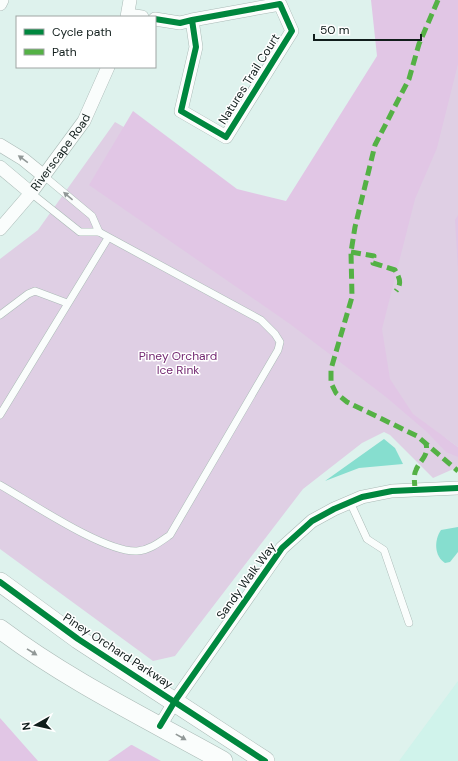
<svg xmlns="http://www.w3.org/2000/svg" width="458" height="761" font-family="'DM Sans',sans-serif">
<rect width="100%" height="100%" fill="#def2ed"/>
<path fill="#d0f3eb" d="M458,681V761H399Z"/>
<path fill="#dfcfe4" d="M458,43V447L444,437L458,450V467L433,478L390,435L384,432L362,443L303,489L175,656L153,661L0,549V259L38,230L115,122L339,250Z"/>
<g fill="#e1c6e5">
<path d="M371,0H458V64L437,148L415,199L382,329L390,379L413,414L458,447V457L446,452L427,432L386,397L290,324L89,185L133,111L237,189L286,201L377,56Z"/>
<path d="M458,215V270L455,220Z"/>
<path d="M0,718L38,761H0Z"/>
<path d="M131,745H132L161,761H108Z"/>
</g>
<g fill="#86decf">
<path d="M384,439L395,448L403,464L359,468L325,481Z"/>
<path d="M458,527V552L450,562L445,563C434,556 434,540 441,530Z"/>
</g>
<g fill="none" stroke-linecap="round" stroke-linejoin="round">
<g stroke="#aabab6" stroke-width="8">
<g id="lane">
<path d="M31,193L80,232H99L92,216L44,176"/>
<path d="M0,315L28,294L35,291L67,303"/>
<path d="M0,415L108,238"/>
<path d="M0,485C30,502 105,553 137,551C150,550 160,542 170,535L278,350L280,342L275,334L261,320L99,232"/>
<path d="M350,502L367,539L384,550L409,623"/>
</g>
</g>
<g stroke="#aabab6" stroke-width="14">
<g id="street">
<path d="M0,4L2,0"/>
<path d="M128,15L142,17"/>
<path d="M127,17L130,0"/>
<path d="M155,19L180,23L192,20L280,4L292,31L226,137L181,111L196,47L192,20"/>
<path d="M0,145L23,159L44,176"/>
<path d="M0,167L31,193"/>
<path id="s1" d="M0,229L31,193L84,121L108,67"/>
<path d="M160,726L175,701L282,548L312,521L334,509L362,497L392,491L458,488"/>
</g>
</g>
<g stroke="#aabab6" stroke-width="20">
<g id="secondary">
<path d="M0,582L78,639L265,761"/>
<path d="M0,629C69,681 148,719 223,761"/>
</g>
</g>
<use href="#lane" stroke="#fafdfc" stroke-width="7"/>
<use href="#street" stroke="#fafdfc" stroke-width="13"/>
<use href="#secondary" stroke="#fafdfc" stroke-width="19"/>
<g stroke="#54b145" stroke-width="5" stroke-dasharray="10 5" stroke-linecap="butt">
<path d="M438,0L419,44L409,79L375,145L355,227L351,252L352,297L331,369V383L336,393L347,402L417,436L458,471"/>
<path d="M351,252L374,256L373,263L395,270C400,279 402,283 396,291"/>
<path d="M415,490C415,484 413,476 416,470C420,460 429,456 426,444"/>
</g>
<g stroke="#fff" stroke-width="8">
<g id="cycleway">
<path d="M155,19L180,23L192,20L280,4L292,31L226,137L181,111L196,47L192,20"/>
<path d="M0,582L78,639L265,761"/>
<path d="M160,726L175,701L282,548L312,521L334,509L362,497L392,491L458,488"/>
</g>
</g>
<use href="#cycleway" stroke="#00873e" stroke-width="6"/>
</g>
<defs><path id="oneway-solid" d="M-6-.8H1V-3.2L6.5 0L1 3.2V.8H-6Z"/></defs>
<g fill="#919897">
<use href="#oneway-solid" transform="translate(23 159) rotate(-144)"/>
<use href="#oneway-solid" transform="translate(68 196) rotate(-140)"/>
<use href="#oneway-solid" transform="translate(32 652) rotate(32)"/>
<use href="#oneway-solid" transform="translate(181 737) rotate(29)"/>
</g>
<g text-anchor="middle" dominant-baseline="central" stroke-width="3" stroke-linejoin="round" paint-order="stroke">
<g font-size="12" fill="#101d1b" stroke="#fff">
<text transform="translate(249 79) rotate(-58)">Natures Trail Court</text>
<text stroke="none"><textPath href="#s1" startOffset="98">Riverscape Road</textPath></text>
<text transform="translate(246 581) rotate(-54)">Sandy Walk Way</text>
<text transform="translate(118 651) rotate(33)">Piney Orchard Parkway</text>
</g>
<g font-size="12" fill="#732871" stroke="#fff">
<text x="178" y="356">Piney Orchard<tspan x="178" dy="14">Ice Rink</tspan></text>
</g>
</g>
<rect x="16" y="16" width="140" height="52" fill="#ffffff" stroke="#9fa5a4"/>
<rect x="24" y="29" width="20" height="6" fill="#00873e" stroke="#9fa5a4"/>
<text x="52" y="36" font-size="12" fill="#101d1b">Cycle path</text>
<rect x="24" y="49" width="20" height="6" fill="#54b145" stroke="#9fa5a4"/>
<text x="52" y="56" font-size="12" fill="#101d1b">Path</text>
<g transform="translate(36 725) rotate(262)" stroke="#ffffff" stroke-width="3" paint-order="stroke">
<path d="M0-3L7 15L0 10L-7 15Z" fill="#101d1b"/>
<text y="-6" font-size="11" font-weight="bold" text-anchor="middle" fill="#101d1b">N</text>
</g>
<path d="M314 34v6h107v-6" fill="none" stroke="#101d1b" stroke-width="2"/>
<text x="320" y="34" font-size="12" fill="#101d1b" stroke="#ffffff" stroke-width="3" paint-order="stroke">50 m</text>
</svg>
